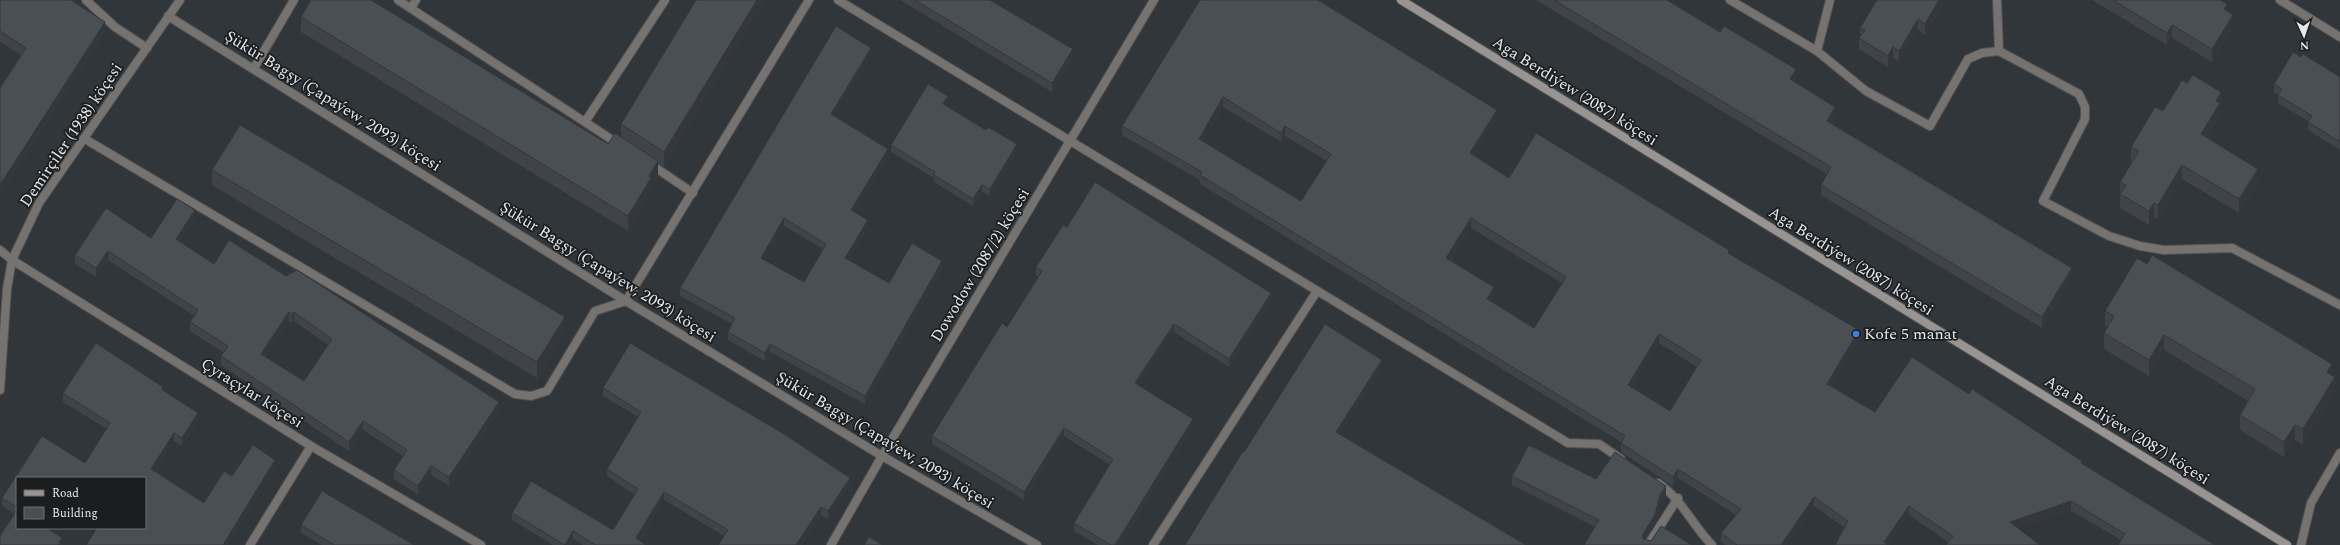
<svg xmlns="http://www.w3.org/2000/svg" width="2340" height="545" font-family="Spectral,serif">
<rect width="100%" height="100%" fill="#31363a"/>
<g fill="none" stroke-linecap="round" stroke-linejoin="round">
<g stroke="#4e5256" stroke-width="10">
<g id="lane">
<path d="M86,0L115,27L147,48"/>
<path d="M398,0L620,145"/>
<path d="M1730,0L1817,51L1866,91L1930,126L1968,59L1982,53L1999,51L2079,94L2085,107V119L2043,201L2109,236L2140,246L2164,250L2232,248L2340,305"/>
<path d="M1997,0L1999,51"/>
<path d="M2280,0L2340,37"/>
<path d="M411,8L416,0"/>
<path d="M1817,51L1830,0"/>
<path d="M254,68L294,0"/>
<path d="M585,122L665,0"/>
<path d="M85,139L515,394L531,396L547,391L595,311L626,301"/>
<path d="M650,164L693,193"/>
<path d="M0,250L12,260"/>
<path d="M2301,545L2311,503L2340,453"/>
</g>
</g>
<g stroke="#4e5256" stroke-width="10">
<g id="street">
<path d="M838,0L1568,443L1599,444L1621,459"/>
<path d="M168,16L626,301L882,456L1037,545"/>
<path d="M12,260L311,446L481,545"/>
<path d="M626,301L809,0"/>
<path d="M0,390L7,289L12,260L39,203L180,0"/>
<path d="M1658,483C1682,499 1692,525 1712,545"/>
<path d="M250,545L311,446"/>
<path d="M831,545L882,456L1154,0"/>
<path d="M1153,545L1317,291"/>
<path d="M1648,545L1678,498"/>
</g>
</g>
<g stroke="#4e5256" stroke-width="10">
<path id="secondary" d="M1401,0L2287,545"/>
</g>
<use href="#lane" stroke="#757270" stroke-width="8"/>
<use href="#street" stroke="#757270" stroke-width="8"/>
<use href="#secondary" stroke="#999491" stroke-width="8"/>
</g>
<g fill="#404448" fill-rule="evenodd">
<path d="M0,0L105,33L0,195V88L21,55L0,42Z"/>
<path d="M311,0H380L377,4L608,144L621,137V124L696,0L664,168L658,164V177L651,187V193L628,231L301,32V17Z"/>
<path d="M900,0H990L1073,58L1052,92Z"/>
<path d="M1200,0L1497,119L1474,156L1509,178L1729,253L1859,339L1831,386L1875,412L1969,394L2215,545L2121,540L2071,511L1948,542L1909,515L1888,545L1845,528L1814,506L1787,545H1725L1721,542V533L1736,515L1678,478L1673,486L1621,452V442L1200,184V180L1122,135V126ZM1223,107L1281,142L1285,136L1327,161L1301,201L1203,141ZM1471,228L1562,283L1534,328L1491,301L1494,296L1451,260ZM1659,343L1697,367L1670,411L1632,387Z"/>
<path d="M1536,0H1667L1796,80L1795,81L1835,118L1831,123L2072,278L2042,328L1821,195V185L1827,174Z"/>
<path d="M1877,0H1946L1925,35L1918,30L1899,61L1893,58L1888,67L1859,49V38L1860,36V28Z"/>
<path d="M2092,0H2220L2227,11L2233,28L2212,62L2172,38L2167,45Z"/>
<path d="M871,56L834,116L888,157L854,212L868,228L848,260L889,283L942,269L865,404L770,352L765,361L728,340V332L732,324L680,296V288ZM784,226L823,249L804,282L764,260Z"/>
<path d="M2301,57L2340,77V150L2308,130V121L2278,103L2279,95L2274,92V84Z"/>
<path d="M948,103L946,106L1017,151L990,196L982,192L973,206L934,182V178L891,152V145Z"/>
<path d="M2221,106L2220,108V117L2207,138L2258,183L2239,213L2182,179L2158,219L2154,217L2149,225L2120,208V182L2132,161H2131V147L2163,111Z"/>
<path d="M212,170L565,332L537,378L212,185Z"/>
<path d="M195,219L180,242L214,264L499,411L449,486L431,475L418,495L394,479V470L403,456L363,430L349,451L221,365V356L224,353L190,331V322L194,316L108,260L96,277L75,264V255L151,238ZM289,321L292,323L294,321L328,345L304,381L265,357Z"/>
<path d="M1067,227L1271,301L1229,367L1174,332L1138,385L1193,427L1120,545H1098L1074,531V523L1110,465L1064,436L1024,500L932,444V436L1007,327L1039,277L1036,275V267Z"/>
<path d="M2105,311L2332,375L2335,392L2303,445L2295,440L2284,457L2240,430V415L2248,401L2164,350L2149,376L2104,349V333L2108,327L2105,326Z"/>
<path d="M96,343L163,387V390L198,413V422L182,446L174,441L155,471L204,503L224,471L232,476L253,445L275,460V468L228,545H86L97,528H145V478H17V528H51L50,530L62,538V545H0V536L14,514L2,506V498L42,436L85,463L107,429L63,402V393Z"/>
<path d="M603,388L850,485L828,519L821,515L801,545H718L724,536L664,500L639,541L646,545H583L573,539L570,545H553L512,520V513L613,530L635,495L607,476V469L638,417L603,396Z"/>
<path d="M1512,476L1596,479L1666,495L1660,504L1655,524L1645,540L1651,541L1584,545L1595,527L1512,485Z"/>
<path d="M301,525L414,545H322L301,533Z"/>
</g>
<g fill="#34373b">
<path d="M371,0H380L371,15Z"/>
<path d="M757,0H766L664,168V152Z"/>
<path d="M1939,0H1946L1925,35V24Z"/>
<path d="M2227,4V17L2224,9Z"/>
<path d="M2233,15V28L2212,62V49Z"/>
<path d="M1918,19V30L1899,61V51Z"/>
<path d="M105,22V33L0,195V185Z"/>
<path d="M2172,25V38L2167,45V33Z"/>
<path d="M1893,47V58L1888,67V56Z"/>
<path d="M871,48V56L831,122V114Z"/>
<path d="M1073,49V58L1052,92V83Z"/>
<path d="M1796,69V80L1790,89V79Z"/>
<path d="M2221,92V106L2220,108V117L2201,148V134L2216,101Z"/>
<path d="M948,96V103L943,111V104Z"/>
<path d="M1223,97V107L1199,148V139Z"/>
<path d="M1835,107V118L1827,131V121Z"/>
<path d="M1497,110V119L1470,162V153Z"/>
<path d="M1285,126V136L1281,142V133Z"/>
<path d="M1017,144V151L990,196V189Z"/>
<path d="M888,149V157L851,218V210Z"/>
<path d="M658,161V177L651,187V193L628,231V216L649,176Z"/>
<path d="M2182,165V179L2158,219V205Z"/>
<path d="M2258,169V183L2239,213V199Z"/>
<path d="M982,185V192L973,206V199Z"/>
<path d="M2154,203V217L2149,225V211Z"/>
<path d="M195,210V219L176,248V239Z"/>
<path d="M784,218V226L761,266V258Z"/>
<path d="M1471,218V228L1446,267V258Z"/>
<path d="M868,220V228L845,266V258Z"/>
<path d="M108,251V260L96,277V268Z"/>
<path d="M942,261V269L865,404V396Z"/>
<path d="M2072,268V278L2042,328V317Z"/>
<path d="M1494,287V296L1487,308V299Z"/>
<path d="M1271,293V301L1229,367V359Z"/>
<path d="M289,312V321L261,363V354Z"/>
<path d="M294,312V321L292,323V314Z"/>
<path d="M565,317V332L537,378V362Z"/>
<path d="M1174,324V332L1135,391V383Z"/>
<path d="M1859,330V339L1827,393V384Z"/>
<path d="M1659,334V343L1628,394V385Z"/>
<path d="M2164,335V350L2149,376V360Z"/>
<path d="M770,344V352L765,361V353Z"/>
<path d="M1382,360V369L1336,441V432Z"/>
<path d="M2332,364V379L2327,372Z"/>
<path d="M2335,377V392L2303,445V429Z"/>
<path d="M499,402V411L449,486V477Z"/>
<path d="M198,413V422L182,446V438Z"/>
<path d="M1193,419V427L1120,545H1115Z"/>
<path d="M363,421V430L349,451V442Z"/>
<path d="M2295,425V440L2284,457V442Z"/>
<path d="M1064,428V436L1024,500V492Z"/>
<path d="M174,433V441L151,477V469Z"/>
<path d="M275,460V468L228,545H223Z"/>
<path d="M431,466V475L418,495V486Z"/>
<path d="M1678,469V478L1673,486V477Z"/>
<path d="M850,478V485L828,519V511Z"/>
<path d="M1666,486V495L1660,504L1655,524L1643,542V534L1660,495Z"/>
<path d="M664,492V500L636,545V538Z"/>
<path d="M1814,497V506L1787,545H1781Z"/>
<path d="M2071,501V511L2010,531V522Z"/>
<path d="M1909,506V515L1888,545L1884,542Z"/>
<path d="M821,507V515L801,545H796Z"/>
<path d="M573,531V539L570,545H565Z"/>
<path d="M62,538V545H58Z"/>
</g>
<g fill="#4a4f54" stroke="#34373b" fill-rule="evenodd">
<path d="M0,0H71L105,22L0,185V88L26,48L0,31Z"/>
<path d="M311,0H371L608,144L615,133L658,161L649,176L651,178L628,216L301,17Z"/>
<path d="M696,0H757L664,152L621,124Z"/>
<path d="M915,0H990L1073,49L1052,83Z"/>
<path d="M1200,0H1318L1497,110L1470,153L1509,178L1536,133L1729,250L1728,253L1859,330L1827,384L1875,412L1912,357L1969,394L1972,389L2082,461L2081,463L2215,545H2118L2125,534L2071,501L2010,522L2040,545H1946L1953,536L1909,506L1884,542L1888,545H1835L1848,521L1814,497L1781,545H1737L1721,533L1741,509L1678,469L1673,477L1621,443L1625,436L1200,175L1202,172L1122,126ZM1223,97L1281,133L1285,126L1331,154L1301,201L1199,139ZM1471,218L1566,277L1534,328L1487,299L1494,287L1446,258ZM1659,334L1701,360L1670,411L1628,385Z"/>
<path d="M1554,0H1667L1720,32L1724,26L1796,69L1790,79L1835,107L1827,121L2072,268L2042,317L1821,185L1831,167Z"/>
<path d="M1877,0H1939L1925,24L1918,19L1899,51L1893,47L1888,56L1859,38L1865,30L1860,28Z"/>
<path d="M2113,0H2220L2227,4L2224,9L2233,15L2212,49L2172,25L2167,33Z"/>
<path d="M836,26L871,48L831,114L888,149L851,210L868,220L845,258L889,283L912,243L942,261L865,396L770,344L765,353L728,332L735,318L680,288ZM784,218L826,244L804,282L761,258Z"/>
<path d="M2293,52L2301,57L2303,54L2340,77V142L2308,122L2312,116L2278,95L2282,89L2274,84Z"/>
<path d="M2193,75L2221,92L2216,101L2220,103L2201,134L2258,169L2239,199L2182,165L2158,205L2154,203L2149,211L2120,194L2126,185L2120,182L2139,151L2131,147L2155,107L2163,111L2182,80L2187,83Z"/>
<path d="M928,84L948,96L943,104L986,130L988,127L1017,144L990,189L982,185L973,199L934,175L935,172L891,145Z"/>
<path d="M240,125L565,317L537,362L212,170Z"/>
<path d="M1095,182L1271,293L1229,359L1174,324L1135,383L1193,419L1115,545H1111L1074,523L1113,459L1064,428L1024,492L932,436L1002,323L1007,327L1042,271L1036,267L1063,225L1067,227Z"/>
<path d="M177,199L195,210L176,239L214,264L229,240L286,276L297,270L499,402L449,477L431,466L418,486L394,470L407,450L363,421L349,442L221,356L228,346L190,322L198,310L108,251L96,268L75,255L106,208L151,238ZM289,312L292,314L294,312L332,339L304,381L261,354Z"/>
<path d="M2152,255L2332,364L2327,372L2335,377L2303,429L2295,425L2284,442L2240,415L2255,389L2164,335L2149,360L2104,333L2114,316L2105,311L2137,258L2147,264Z"/>
<path d="M1325,324L1382,360L1336,432L1526,545H1185L1243,451L1244,452Z"/>
<path d="M96,343L163,387L161,389L198,413L182,438L174,433L151,469L204,503L224,471L232,476L253,445L275,460L223,545H86L97,528H145V478H17V507L2,498L42,436L85,463L110,423L63,393Z"/>
<path d="M630,343L784,434L850,478L828,511L821,507L796,545H718L728,530L664,492L636,538L646,545H596L573,531L565,545L512,513L531,481L613,530L638,489L607,469L641,412L603,388Z"/>
<path d="M1529,445L1596,479L1615,452L1666,486L1660,495L1655,515L1643,534V539L1651,541L1661,526L1692,545H1584L1599,520L1512,476Z"/>
<path d="M322,491L414,545H334L301,525Z"/>
<path d="M17,510V528H47L62,538L58,545H0V536Z"/>
<path d="M869,537L883,545H864Z"/>
</g>
<circle fill="#3f7fe0" stroke="#1b1d1f" stroke-width="1.5" cx="1856" cy="334" r="4"/>
<g text-anchor="middle" dominant-baseline="central" stroke-width="3.5" stroke-linejoin="round" paint-order="stroke">
<g font-size="16" fill="#e5e8eb" stroke="#1b1d1f">
<text transform="translate(1575 91) rotate(32)">Aga Berdiýew (2087) köçesi</text>
<text transform="translate(333 101) rotate(32)">Şükür Bagşy (Çapaýew, 2093) köçesi</text>
<text transform="translate(71 135) rotate(-56)">Demirçiler (1938) köçesi</text>
<text transform="translate(1851 261) rotate(32)">Aga Berdiýew (2087) köçesi</text>
<text transform="translate(980 265) rotate(-59)">Dowodow (2087/2) köçesi</text>
<text transform="translate(608 272) rotate(32)">Şükür Bagşy (Çapaýew, 2093) köçesi</text>
<text transform="translate(252 393) rotate(32)">Çyraçylar köçesi</text>
<text transform="translate(2127 430) rotate(32)">Aga Berdiýew (2087) köçesi</text>
<text transform="translate(885 440) rotate(31)">Şükür Bagşy (Çapaýew, 2093) köçesi</text>
</g>
<g font-size="16" fill="#e5e8eb" stroke="#1b1d1f" text-anchor="start">
<text x="1864" y="334">Kofe 5 manat</text>
</g>
</g>
<rect x="16" y="477" width="130" height="52" fill="#1b1d1f" stroke="#6c6e71"/>
<rect x="24" y="490" width="20" height="6" fill="#999491" stroke="#6c6e71"/>
<text x="52" y="497" font-size="12" fill="#e5e8eb">Road</text>
<rect x="24" y="507" width="20" height="12" fill="#4a4f54" stroke="#6c6e71"/>
<text x="52" y="517" font-size="12" fill="#e5e8eb">Building</text>
<g transform="translate(2304 36) rotate(177)" stroke="#1b1d1f" stroke-width="3" paint-order="stroke">
<path d="M0-3L7 15L0 10L-7 15Z" fill="#e5e8eb"/>
<text y="-6" font-size="11" font-weight="bold" text-anchor="middle" fill="#e5e8eb">N</text>
</g>
</svg>
